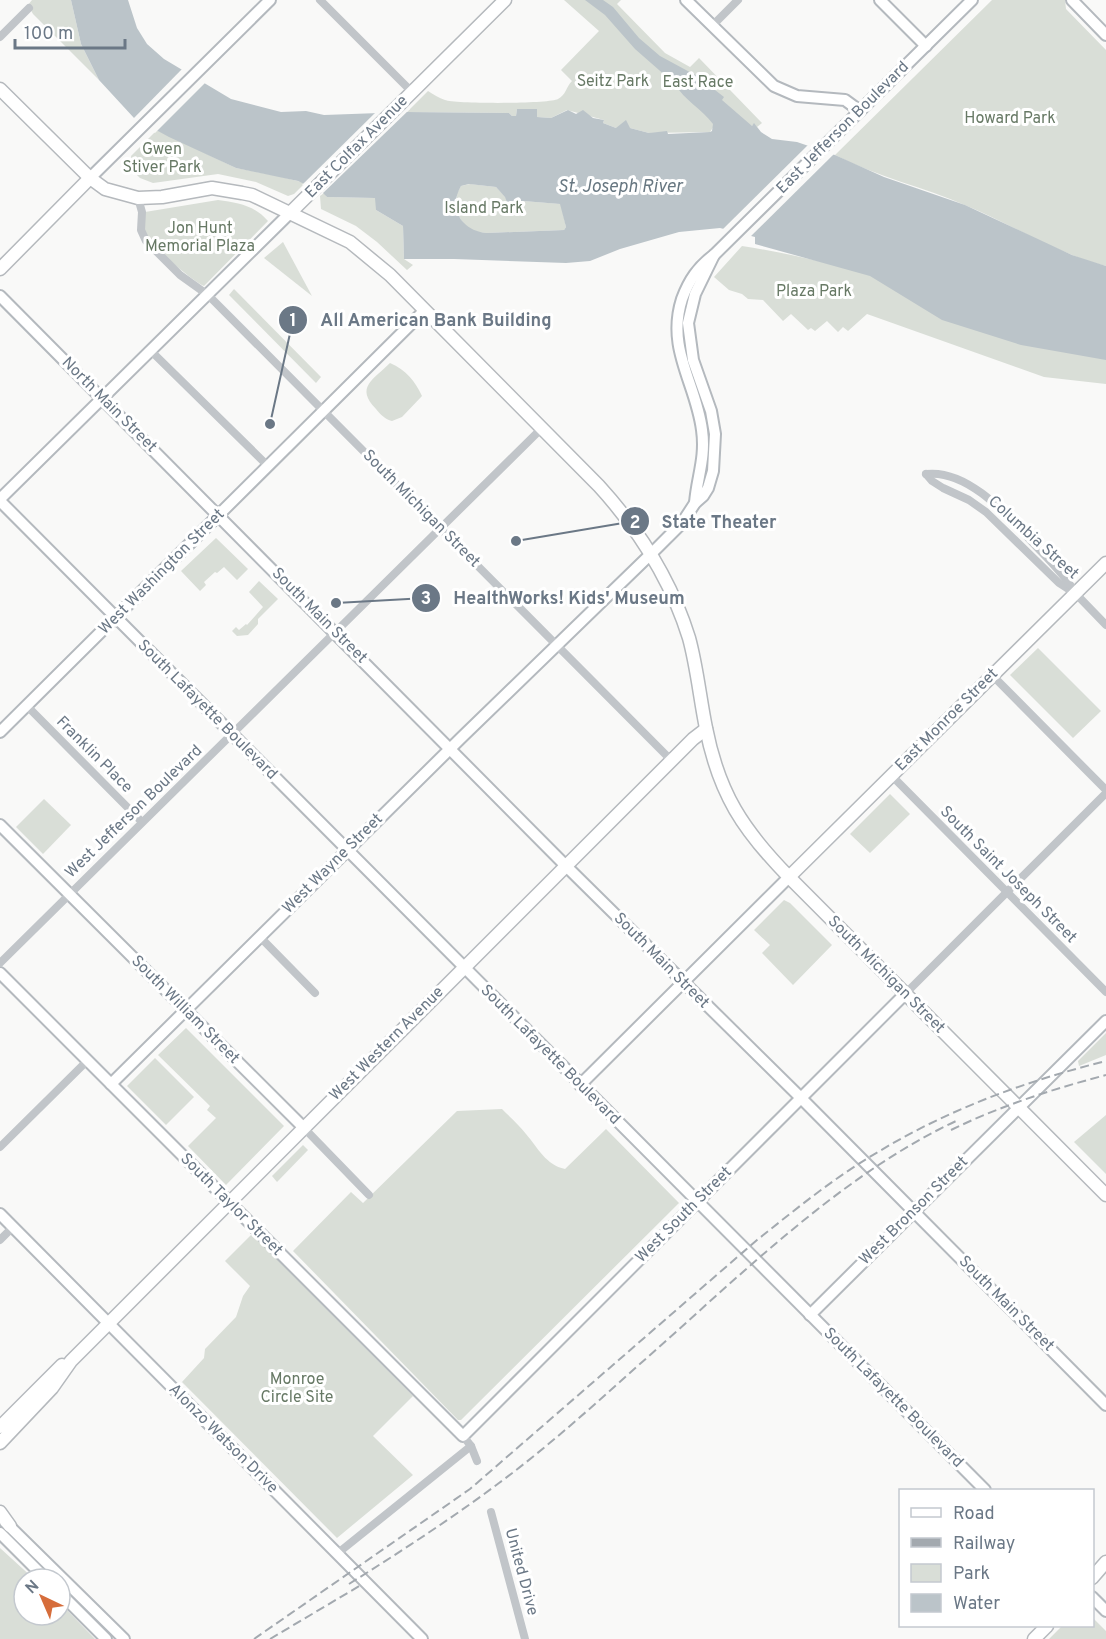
<svg xmlns="http://www.w3.org/2000/svg" width="1106" height="1639" font-family="Overpass,sans-serif">
<rect width="100%" height="100%" fill="#f9f9f8"/>
<g fill="#d9ded7">
<path d="M32,0H71L81,44L99,80L33,14L28,5Z"/>
<path d="M564,0H621L617,4L665,53L690,67L699,58L762,123L757,127L754,124L752,126H714L710,132L649,133L630,128H616L603,123L604,120L567,110L551,118L537,117V109H517L516,116H512L509,113L407,112L428,91C433,94 439,98 445,100C455,104 549,104 558,99C566,95 566,87 572,81L561,70L599,31Z"/>
<path d="M992,0H1065L1066,9L1106,50V266C1057,254 1013,225 967,206C924,187 877,177 835,155Z"/>
<path d="M157,130L236,168L278,176L305,183L294,194L288,196L256,182L218,174L153,183L140,178L133,171L131,156Z"/>
<path d="M470,184L496,187L515,207L523,201L561,204L566,227L564,230L486,233L476,232L468,229L456,213L457,193L461,186Z"/>
<path d="M324,193L327,197L376,198V210L403,226L404,259L413,265L407,270L377,242L356,226L321,209L320,196Z"/>
<path d="M218,200C238,203 254,205 268,221L204,286C191,280 148,244 144,231C142,225 145,218 145,212Z"/>
<path d="M283,242L312,296L264,258Z"/>
<path d="M742,246C868,265 987,314 1106,356V384L1044,377L867,314L848,331L843,327L838,332L827,321L815,331L811,328L808,330L791,314L783,321L763,300L748,299L742,294L729,290L714,277Z"/>
<path d="M234,289L321,377L316,383L229,295Z"/>
<path d="M390,363C406,370 415,381 422,396L402,417L392,421C385,419 381,415 376,409C355,387 373,380 390,363Z"/>
<path d="M216,538L248,569L237,580L224,567L217,573L215,572L204,582L206,585L200,591L181,571Z"/>
<path d="M259,581L278,599L258,619V624L248,635L237,636L232,631L236,627L239,630L246,624L247,625L263,607L249,592Z"/>
<path d="M1038,648L1101,711L1073,738L1010,675Z"/>
<path d="M890,794L910,814L870,853L850,834Z"/>
<path d="M44,799L71,825L43,854L16,827Z"/>
<path d="M784,900L790,903L832,945L793,985L762,953L770,945L754,930Z"/>
<path d="M186,1028L284,1126L226,1185L188,1146L216,1118L207,1110L210,1106L158,1055Z"/>
<path d="M1106,1033V1055L1079,1066L1078,1061Z"/>
<path d="M155,1058L194,1097L166,1125L127,1086Z"/>
<path d="M502,1109C510,1117 519,1125 526,1134C538,1148 546,1165 565,1169L606,1129L679,1203L461,1420H458L293,1251L351,1192L363,1203L457,1111Z"/>
<path d="M1106,1115V1174L1074,1142Z"/>
<path d="M303,1145L308,1150L277,1182L272,1176Z"/>
<path d="M252,1234L413,1396L373,1436L413,1475L337,1538L182,1382L204,1358L205,1349L236,1317L243,1296L250,1286L225,1261Z"/>
<path d="M0,1548L34,1579H24V1615H60V1603L95,1639H0Z"/>
<path d="M1093,1618L1106,1631V1639H1049L1062,1626H1092Z"/>
</g>
<path fill="#bbc4c9" fill-rule="evenodd" d="M71,0H128L137,28L147,44L164,59L231,99L281,112L306,111L324,115L407,112L509,113L512,116H516L517,109H537V117L551,118L568,110L576,114L583,110L593,118L604,120L603,123L616,128L626,120L630,128L649,133L667,131L668,134L710,132L712,131L713,124C702,109 684,100 675,84L635,49L605,15L585,0H603L613,7L639,38L660,56L697,76L724,97L722,100L752,126L754,123L761,132L772,139L797,142L835,155L884,177L965,205L1072,255L1106,266V360L1021,345L942,320L870,276L755,244V237L720,228L679,232L620,249L590,261L566,263L454,259H404L403,226L376,210L375,198L327,197L323,193L298,181L236,168L169,137L134,118L99,80L81,44ZM469,184L496,187L505,197L509,207H515L523,201L560,204L566,227L564,230L486,233C461,230 448,208 461,186Z"/>
<g fill="#f9f9f8">
<path d="M183,68L206,82L155,133L132,120Z"/>
<path d="M410,109L321,195L302,185L377,111Z"/>
<path d="M810,143L836,152L749,238L721,231Z"/>
</g>
<g fill="none" stroke-linecap="round" stroke-linejoin="round">
<g stroke="#b4b9be" stroke-width="14">
<g id="secondary">
<path d="M686,0L774,86L797,96L845,100L860,111"/>
<path d="M880,0L926,46"/>
<path d="M1072,0L1106,35"/>
<path d="M90,178L270,0"/>
<path d="M0,296L567,867L800,1097L1106,1405"/>
<path d="M0,499L290,213"/>
<path d="M0,501L985,1490"/>
<path d="M695,503C697,477 706,458 702,430C696,383 666,349 682,299C689,280 698,267 714,255L972,0"/>
<path d="M0,732L424,311"/>
<path d="M0,825L303,1127"/>
<path d="M0,973L463,1436L905,994"/>
<path d="M111,1084L462,737L657,548L682,523L695,503L703,496L708,488L713,471L715,434L711,411L693,360L688,323L695,294L714,255"/>
<path d="M580,1085L789,877"/>
<path d="M0,1214L422,1639"/>
<path d="M810,1315L1106,1021"/>
<path d="M5,1522L124,1639"/>
<path d="M0,1533L46,1579"/>
<path d="M60,1593L106,1639"/>
<path d="M1092,1597L1106,1611"/>
</g>
</g>
<g stroke="#b5b9bd" stroke-width="15">
<g id="primary">
<path d="M0,89L90,178L105,189L138,198L162,197L212,188L242,193L252,195L350,242L390,275L599,486C640,531 671,580 689,638C697,667 700,699 706,728C719,794 743,830 789,877L1106,1195"/>
<path d="M290,213L505,0"/>
<path d="M0,269L90,178"/>
<path d="M789,877L1106,563"/>
<path d="M0,1427L62,1365"/>
<path d="M0,1443L52,1388L71,1361L693,739L706,729"/>
<path d="M0,1512L10,1526"/>
<path d="M1092,1578L1106,1562"/>
<path d="M1034,1639L1047,1626"/>
</g>
</g>
<g stroke="#c1c5c9" stroke-width="8">
<path d="M320,0L412,92"/>
<path d="M712,26L738,0"/>
<path d="M0,37L29,8"/>
<path d="M138,198L142,212L141,230L146,241L180,275L208,295L672,761"/>
<path d="M151,351L268,466"/>
<path d="M926,474L932,481L943,488L969,500L986,512L1059,583L1076,594L1106,625"/>
<path d="M926,474C968,469 1007,515 1033,543C1048,559 1063,573 1075,592"/>
<path d="M993,676L1106,790"/>
<path d="M27,706L142,822"/>
<path d="M892,776L1106,992"/>
<path d="M260,937L315,993"/>
<path d="M0,963L541,429"/>
<path d="M905,994L1106,793"/>
<path d="M303,1127L369,1195"/>
<path d="M0,1147L87,1061"/>
<path d="M0,1240L13,1227"/>
<path d="M463,1436L471,1446L477,1461"/>
<path d="M491,1512L525,1639"/>
<path d="M338,1553L471,1446"/>
</g>
<use href="#secondary" stroke="#fff" stroke-width="10"/>
<use href="#primary" stroke="#fff" stroke-width="12"/>
<g stroke="#a3a9af" stroke-width="2" stroke-dasharray="9 4.5" stroke-linecap="butt">
<path d="M951,1130C1000,1106 1053,1089 1106,1075"/>
<path d="M349,1584C400,1552 451,1519 499,1483C549,1446 595,1404 641,1363C738,1278 839,1176 956,1121"/>
<path d="M254,1639L470,1489L757,1240C796,1209 835,1177 878,1152C949,1109 1026,1081 1106,1061"/>
<path d="M270,1639L361,1585"/>
</g>
</g>
<g text-anchor="middle" dominant-baseline="central" stroke-width="6" stroke-linejoin="round" paint-order="stroke">
<g font-size="16" fill="#677965" stroke="#fff">
<text x="613" y="82">Seitz Park</text>
<text x="698" y="83">East Race</text>
<text x="1010" y="119">Howard Park</text>
<text x="162" y="150">Gwen<tspan x="162" dy="18">Stiver Park</tspan></text>
<text x="484" y="209">Island Park</text>
<text x="200" y="229">Jon Hunt<tspan x="200" dy="18">Memorial Plaza</tspan></text>
<text x="814" y="292">Plaza Park</text>
<text x="297" y="1380">Monroe<tspan x="297" dy="18">Circle Site</tspan></text>
</g>
<g font-size="16" fill="#6b7886" stroke="#fff">
<text transform="translate(843 128) rotate(-45)">East Jefferson Boulevard</text>
<text transform="translate(357 147) rotate(-45)">East Colfax Avenue</text>
<text transform="translate(109 405) rotate(45)">North Main Street</text>
<text transform="translate(421 509) rotate(45)">South Michigan Street</text>
<text transform="translate(1033 538) rotate(42)">Columbia Street</text>
<text transform="translate(162 572) rotate(-45)">West Washington Street</text>
<text transform="translate(319 616) rotate(45)">South Main Street</text>
<text transform="translate(207 710) rotate(45)">South Lafayette Boulevard</text>
<text transform="translate(947 720) rotate(-45)">East Monroe Street</text>
<text transform="translate(94 755) rotate(45)">Franklin Place</text>
<text transform="translate(134 812) rotate(-44)">West Jefferson Boulevard</text>
<text transform="translate(333 864) rotate(-45)">West Wayne Street</text>
<text transform="translate(1008 875) rotate(45)">South Saint Joseph Street</text>
<text transform="translate(661 961) rotate(45)">South Main Street</text>
<text transform="translate(886 975) rotate(45)">South Michigan Street</text>
<text transform="translate(185 1010) rotate(45)">South William Street</text>
<text transform="translate(387 1044) rotate(-45)">West Western Avenue</text>
<text transform="translate(550 1055) rotate(45)">South Lafayette Boulevard</text>
<text transform="translate(231 1205) rotate(45)">South Taylor Street</text>
<text transform="translate(914 1211) rotate(-45)">West Bronson Street</text>
<text transform="translate(684 1215) rotate(-45)">West South Street</text>
<text transform="translate(1006 1304) rotate(45)">South Main Street</text>
<text transform="translate(893 1398) rotate(45)">South Lafayette Boulevard</text>
<text transform="translate(223 1439) rotate(45)">Alonzo Watson Drive</text>
<text transform="translate(521 1572) rotate(75)">United Drive</text>
</g>
<g font-size="18" font-style="italic" fill="#677781" stroke="#fff">
<text x="620" y="187">St. Joseph River</text>
</g>
</g>
<path fill="none" stroke="#6b7886" stroke-width="2" d="M270 424L293 320M516 541L635 521M336 603L426 598"/>
<g fill="#6b7886" stroke="#fff" stroke-width="2">
<circle cx="270" cy="424" r="6"/>
<circle cx="516" cy="541" r="6"/>
<circle cx="336" cy="603" r="6"/>
<circle cx="293" cy="320" r="15"/>
<circle cx="635" cy="521" r="15"/>
<circle cx="426" cy="598" r="15"/>
</g>
<g font-size="18" text-anchor="middle" font-weight="bold" fill="#fff">
<text x="293" y="326">1</text>
<text x="635" y="528">2</text>
<text x="426" y="604">3</text>
</g>
<g font-size="18" text-anchor="middle" font-weight="bold" fill="#6b7886" stroke="#fff" stroke-width="6" stroke-linejoin="round" paint-order="stroke">
<text x="436" y="326">All American Bank Building</text>
<text x="719" y="528">State Theater</text>
<text x="569" y="604">HealthWorks! Kids' Museum</text>
</g>
<rect x="899" y="1489" width="195" height="138" fill="#ffffff" stroke="#c4c9cf" stroke-width="1.5"/>
<rect x="911" y="1508" width="30" height="9" fill="#ffffff" stroke="#c4c9cf" stroke-width="1.5"/>
<text x="953" y="1519" font-size="18" fill="#6b7886">Road</text>
<rect x="911" y="1538" width="30" height="9" fill="#a3a9af" stroke="#c4c9cf" stroke-width="1.5"/>
<text x="953" y="1549" font-size="18" fill="#6b7886">Railway</text>
<rect x="911" y="1564" width="30" height="18" fill="#d9ded7" stroke="#c4c9cf" stroke-width="1.5"/>
<text x="953" y="1579" font-size="18" fill="#6b7886">Park</text>
<rect x="911" y="1594" width="30" height="18" fill="#bbc4c9" stroke="#c4c9cf" stroke-width="1.5"/>
<text x="953" y="1609" font-size="18" fill="#6b7886">Water</text>
<g transform="translate(42 1597) rotate(316)"><circle r="28" fill="#ffffff" stroke="#c4c9cf" stroke-width="1.5"/>
<path d="M0-4.5L10 22L0 15L-10 22Z" fill="#d66d3b"/>
<text y="-9" font-size="16" font-weight="bold" text-anchor="middle" fill="#6b7886">N</text>
</g>
<path d="M15 39v9h110v-9" fill="none" stroke="#6b7886" stroke-width="3"/>
<text x="24" y="39" font-size="18" fill="#6b7886" stroke="#ffffff" stroke-width="4.5" paint-order="stroke">100 m</text>
</svg>
